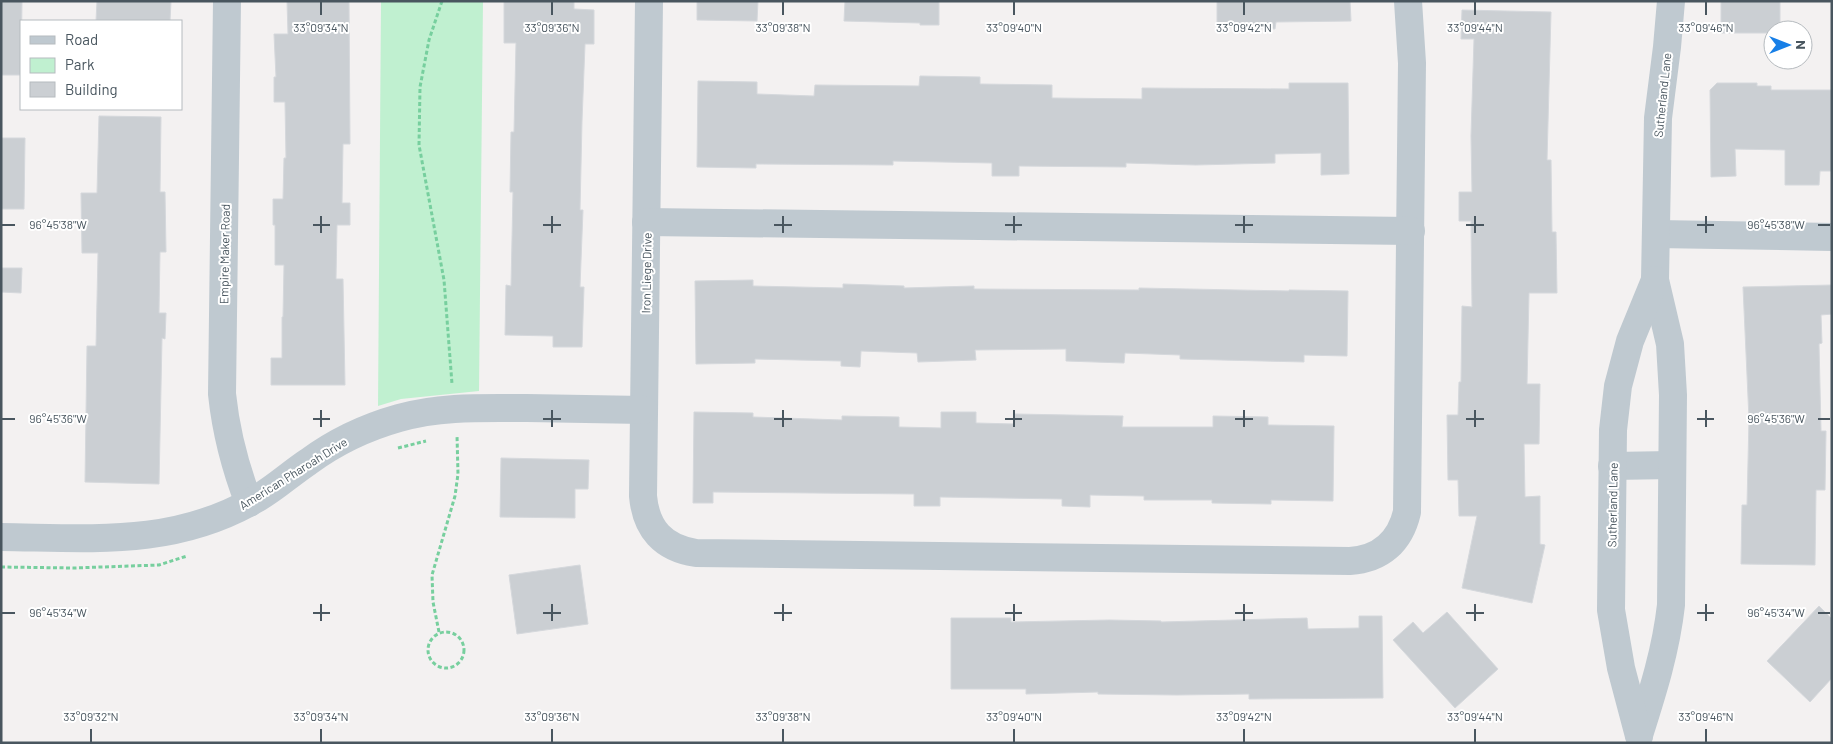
<svg xmlns="http://www.w3.org/2000/svg" width="1833" height="744" font-family="Barlow,sans-serif">
<rect width="100%" height="100%" fill="#f3f1f1"/>
<path fill="#c0f0d0" d="M381,1H483L479,391L401,399L378,406Z"/>
<g fill="#cbcfd3" stroke="#d5d8dc">
<path d="M1,1H22L21,75H1Z"/>
<path d="M97,1H171L170,21H96Z"/>
<path d="M287,1H349L350,144H343L342,203H350V225H337L336,279H343L345,385H271V358H282V317H283L284,265H275V225H273V199H283L284,158H286L285,102H274V77H276L274,34H288Z"/>
<path d="M504,1H574V9L594,10V44H585L582,121L580,210H583L580,287H584L582,347H553V336L505,335L506,285L511,286L513,192H510L511,132H514L516,43H504Z"/>
<path d="M697,1H758L757,21L697,20Z"/>
<path d="M845,1H939V25H920V23L844,21Z"/>
<path d="M1217,1H1350L1351,21L1276,22L1275,29L1217,27Z"/>
<path d="M1721,1H1780V30H1773V33H1721Z"/>
<path d="M1462,10L1551,12L1547,160H1551L1552,232H1556L1557,293H1529L1527,384H1540L1539,444H1524L1525,497L1540,496V544L1545,545L1532,603L1462,588L1477,516H1459L1458,480H1448L1447,415H1458L1459,382H1461L1462,306L1472,307L1471,221H1459V192H1472L1471,136L1474,39H1461Z"/>
<path d="M920,76L980,77V84L1052,85V98L1142,99V88L1289,89V83H1348L1349,174L1321,175V153L1275,154V163L1196,165L1126,163V167L1019,166V176H992V163L893,161V165L756,164V168L697,167L698,81L757,82V94L814,96L815,85L919,86Z"/>
<path d="M1717,83H1757V86H1771V90H1832V171H1820L1819,185H1785V150L1735,149L1736,176L1711,177L1710,90Z"/>
<path d="M99,116L161,117L160,192H165L166,252H160L159,313H166L165,339L162,338L159,484L85,482L87,346H96L98,253H82L81,193H97Z"/>
<path d="M1,138H25L24,209H1Z"/>
<path d="M1,268H22L21,293L1,292Z"/>
<path d="M753,280V286L843,288V284L904,286V288L974,286V289L1139,290V288L1289,291V290L1348,291L1347,356L1304,355V362L1180,359V355L1125,353L1124,363L1066,361V349L975,350L976,360L918,362L917,353L861,351L860,367L841,366V361L755,359V363L696,364L695,281Z"/>
<path d="M1832,285V314L1821,315L1822,343L1819,344L1821,431H1826L1825,490H1816L1815,565L1741,564L1742,505H1747L1749,419L1743,287Z"/>
<path d="M694,412L753,413V417L842,420V416L899,417V427L941,428V412H976V423L1014,424L1015,414L1123,416L1122,427H1213V416L1268,417V425L1334,426L1333,501L1271,500V504L1212,503V500H1144V496L1090,495V507L1062,506V499L940,497V506H914V494L713,492V503H693Z"/>
<path d="M501,458L589,460L588,489H575V518L500,517Z"/>
<path d="M580,565L588,624L517,634L509,575Z"/>
<path d="M1819,606L1832,619V678L1810,702L1767,661Z"/>
<path d="M1447,612L1498,669L1455,708L1393,640L1413,622L1423,633Z"/>
<path d="M1359,616H1382L1383,698L1249,699V694L1177,695L1098,694V692L1026,694V689H951V618H1011V622L1109,620L1161,621V622L1307,618L1308,629L1359,628Z"/>
</g>
<g fill="none" stroke-linecap="round" stroke-linejoin="round">
<g stroke="#77cf9e" stroke-width="3" stroke-dasharray="4 2.5" stroke-linecap="butt">
<path d="M442,1L429,40L420,87L419,145L444,280L452,384"/>
<path d="M398,448L426,441"/>
<path d="M1,567L73,568L159,565L187,556"/>
<circle cx="446" cy="650" r="18"/>
<path d="M439,632L433,602L432,575L455,496L458,474L457,435"/>
</g>
<g stroke="#bfc9d0" stroke-width="28">
<path d="M227,1L222,394C226,432 235,467 249,503"/>
<path d="M649,1L643,496C646,529 663,548 696,553L1350,561C1381,559 1400,542 1407,512L1412,63L1408,1"/>
<path d="M646,222L1411,231"/>
<path d="M1656,234L1832,237"/>
<path d="M1612,466L1672,465"/>
<path d="M1,537C92,538 174,547 256,499C274,489 290,474 308,462C335,442 367,427 399,418C441,406 484,408 527,408C566,409 605,409 644,410"/>
<path d="M1639,735C1653,691 1666,650 1671,605L1673,395L1670,344L1655,280L1658,118L1667,47L1671,1"/>
<path d="M1639,736L1621,668L1611,610L1613,430L1618,386L1630,341L1655,280"/>
</g>
</g>
<path fill="none" stroke="#49565f" stroke-width="2" d="M321,2V15M552,2V15M783,2V15M1014,2V15M1244,2V15M1475,2V15M1706,2V15M321,216V233M552,216V233M783,216V233M1014,216V233M1244,216V233M1475,216V233M1706,216V233M2,225H15M313,225H330M543,225H561M774,225H792M1005,225H1022M1235,225H1253M1466,225H1484M1697,225H1714M1818,225H1830M321,410V427M552,410V427M783,410V427M1014,410V427M1244,410V427M1475,410V427M1706,410V427M2,419H15M313,419H330M543,419H561M774,419H792M1005,419H1022M1235,419H1253M1466,419H1484M1697,419H1714M1818,419H1830M321,604V621M552,604V621M783,604V621M1014,604V621M1244,604V621M1475,604V621M1706,604V621M2,613H15M313,613H330M543,613H561M774,613H792M1005,613H1022M1235,613H1253M1466,613H1484M1697,613H1714M1818,613H1830M91,729V742M321,729V742M552,729V742M783,729V742M1014,729V742M1244,729V742M1475,729V742M1706,729V742"/>
<g text-anchor="middle" dominant-baseline="central" stroke-width="4" stroke-linejoin="round" paint-order="stroke">
<g font-size="12" fill="#49565f" stroke="#fff">
<text transform="translate(1662 95) rotate(-84)">Sutherland Lane</text>
<text transform="translate(224 254) rotate(-89)">Empire Maker Road</text>
<text transform="translate(646 273) rotate(-89)">Iron Liege Drive</text>
<text transform="translate(293 473) rotate(-32)">American Pharoah Drive</text>
<text transform="translate(1612 505) rotate(-89)">Sutherland Lane</text>
</g>
</g>
<g font-size="12" text-anchor="middle" fill="#49565f" stroke="#fff" stroke-width="4" stroke-linejoin="round" paint-order="stroke">
<text x="321" y="32">33°09'34"N</text>
<text x="552" y="32">33°09'36"N</text>
<text x="783" y="32">33°09'38"N</text>
<text x="1014" y="32">33°09'40"N</text>
<text x="1244" y="32">33°09'42"N</text>
<text x="1475" y="32">33°09'44"N</text>
<text x="1706" y="32">33°09'46"N</text>
<text x="1776" y="229">96°45'38"W</text>
<text x="58" y="229">96°45'38"W</text>
<text x="1776" y="423">96°45'36"W</text>
<text x="58" y="423">96°45'36"W</text>
<text x="1776" y="617">96°45'34"W</text>
<text x="58" y="617">96°45'34"W</text>
<text x="91" y="721">33°09'32"N</text>
<text x="321" y="721">33°09'34"N</text>
<text x="552" y="721">33°09'36"N</text>
<text x="783" y="721">33°09'38"N</text>
<text x="1014" y="721">33°09'40"N</text>
<text x="1244" y="721">33°09'42"N</text>
<text x="1475" y="721">33°09'44"N</text>
<text x="1706" y="721">33°09'46"N</text>
</g>
<rect width="1833" height="744" fill="none" stroke="#49565f" stroke-width="5"/>
<rect x="20" y="20" width="162" height="90" fill="#ffffff" stroke="#b6bbbf"/>
<rect x="30" y="36" width="25" height="8" fill="#bfc9d0" stroke="#b6bbbf"/>
<text x="65" y="45" font-size="15" fill="#49565f">Road</text>
<rect x="30" y="58" width="25" height="15" fill="#c0f0d0" stroke="#b6bbbf"/>
<text x="65" y="70" font-size="15" fill="#49565f">Park</text>
<rect x="30" y="82" width="25" height="15" fill="#cbcfd3" stroke="#b6bbbf"/>
<text x="65" y="95" font-size="15" fill="#49565f">Building</text>
<g transform="translate(1788 45) rotate(90)"><circle r="24" fill="#ffffff" stroke="#b6bbbf"/>
<path d="M0-4L9 19L0 12L-9 19Z" fill="#177fe7"/>
<text y="-8" font-size="14" font-weight="bold" text-anchor="middle" fill="#49565f">N</text>
</g>
</svg>
